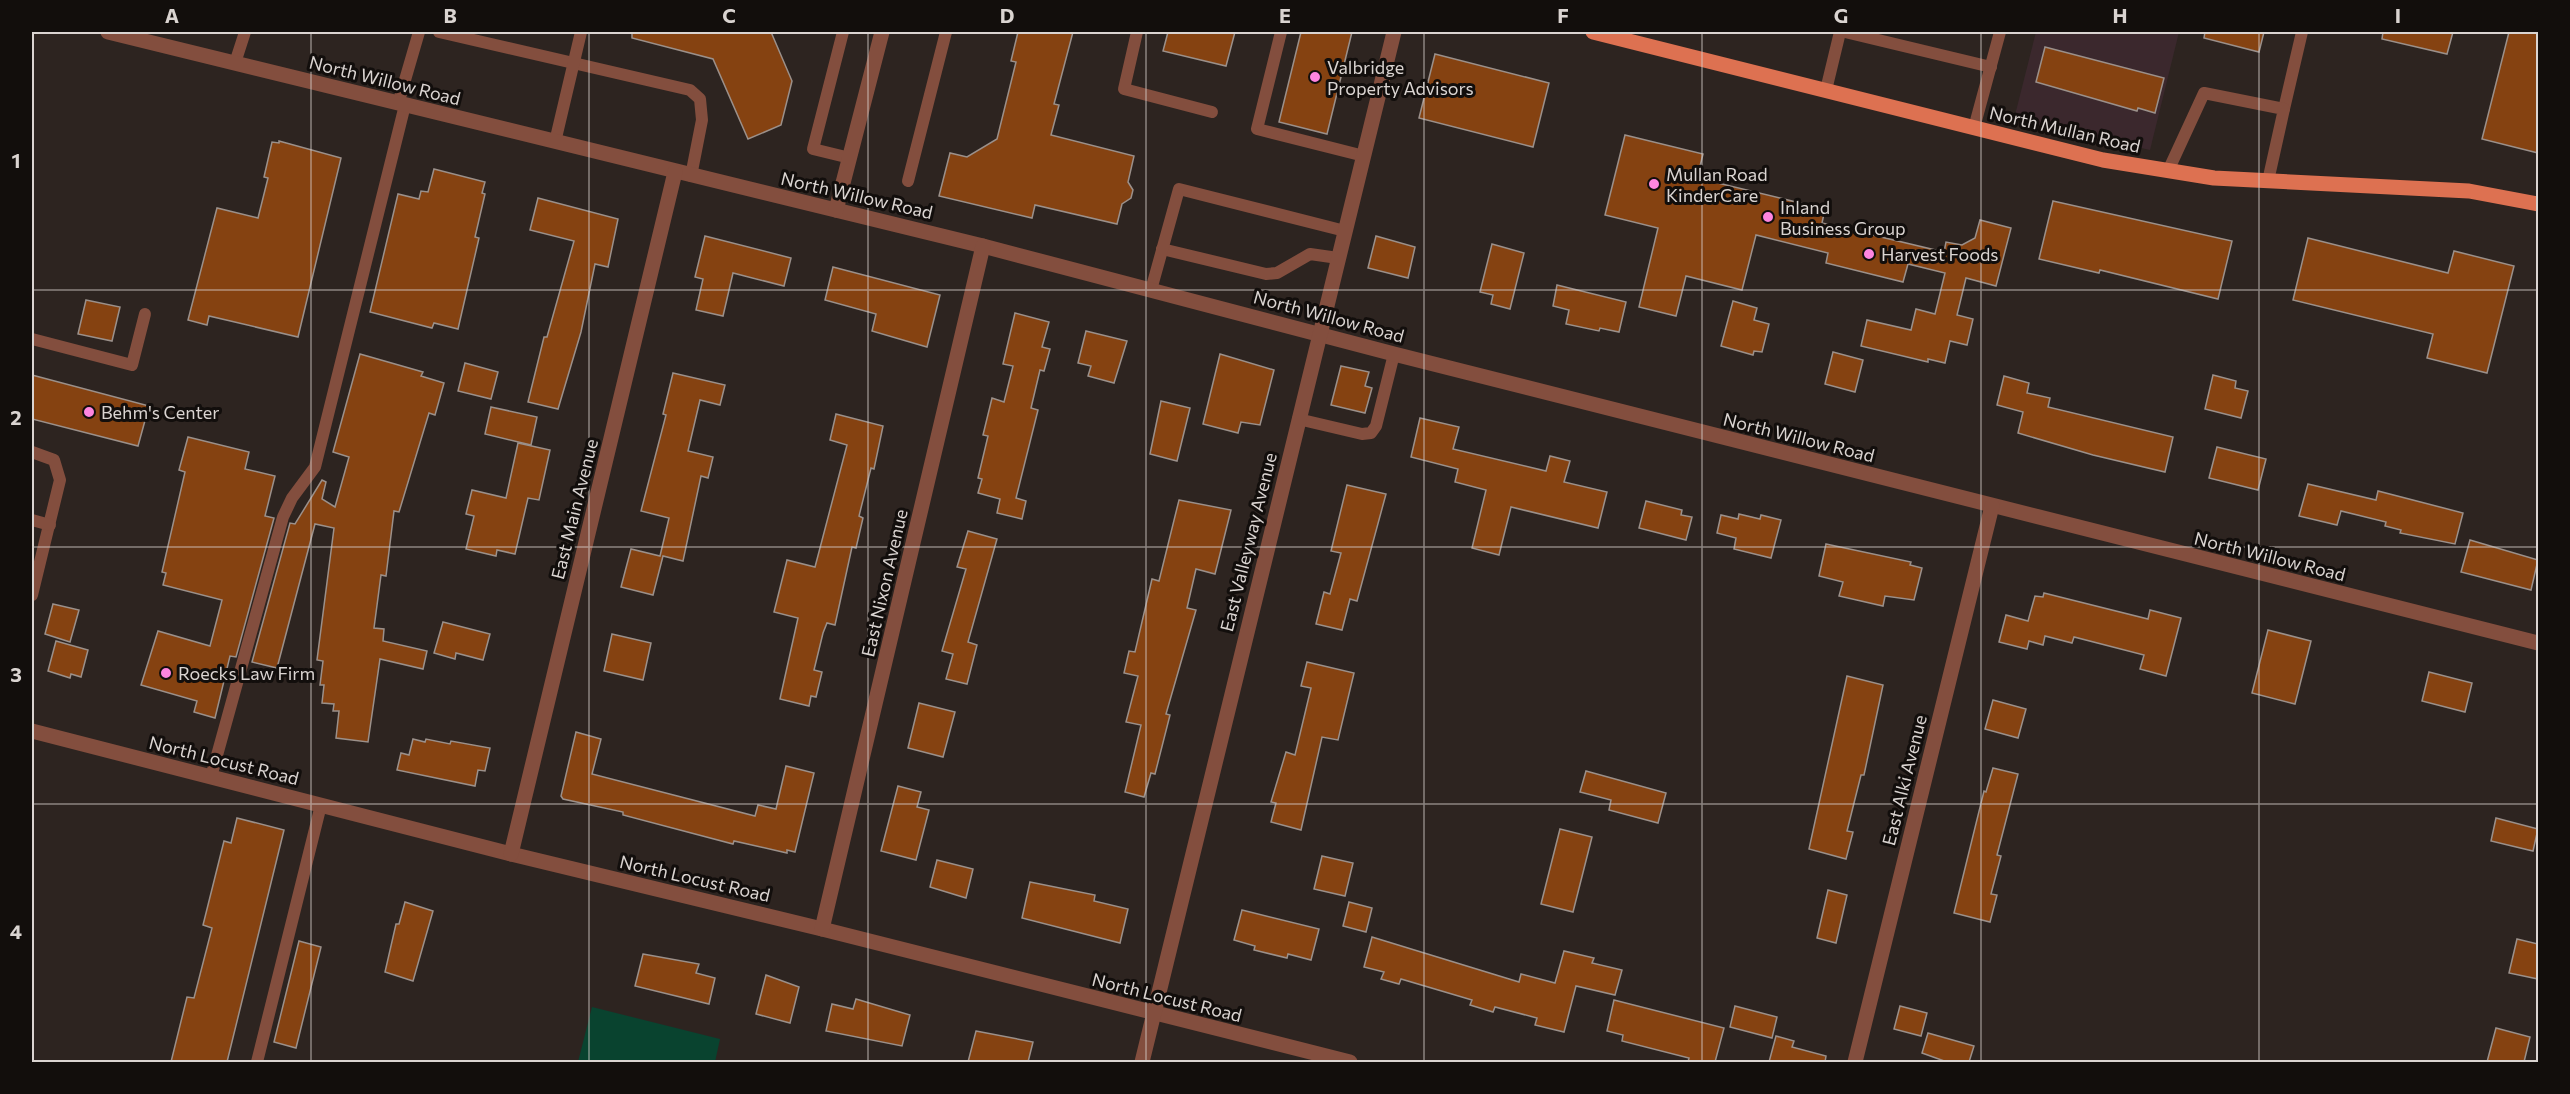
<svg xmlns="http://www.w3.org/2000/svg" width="2570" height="1094" font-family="Commissioner,sans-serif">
<rect width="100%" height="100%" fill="#2d2420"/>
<path fill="#3b282d" d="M2036,32H2179L2150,150L2014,119Z"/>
<path fill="#09432f" d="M592,1007L720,1039L715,1062H578Z"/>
<g fill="#854211" stroke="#9b908a" stroke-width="1.5">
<path d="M632,32H771L792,81L781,125L748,139L713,59L632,38Z"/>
<path d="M1018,32H1073L1054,104L1059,105L1051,135L1134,156L1128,182L1133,190L1131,198L1122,204L1117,224L1035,205L1032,218L939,196L950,153L967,157L997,139L1016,62L1011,61Z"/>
<path d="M1168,32H1235L1226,66L1163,51Z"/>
<path d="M1301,32H1352L1327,134L1279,122Z"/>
<path d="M2205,32H2264L2259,52L2204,38Z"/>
<path d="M2383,32H2453L2447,54L2382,39Z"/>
<path d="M2509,32H2538V153L2482,139Z"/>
<path d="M2045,47L2164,78L2155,113L2138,108L2137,111L2036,82Z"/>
<path d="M1435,54L1549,83L1533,147L1419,118Z"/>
<path d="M1625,135L1703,154L1697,178L1825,209L1822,223L1944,252L1946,242L1962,245L1975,238L1980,220L2011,228L1996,286L1966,278L1957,315L1973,319L1967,345L1950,341L1945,363L1928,359V362L1861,346L1867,320L1911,330L1916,309L1935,314L1945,273L1908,264L1903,282L1826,263L1828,253L1756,235L1742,290L1686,276L1676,316L1639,307L1658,228L1605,215Z"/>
<path d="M279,141L341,158L298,337L209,316L207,325L188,320L217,208L258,218L268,178L264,177L272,142L279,143Z"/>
<path d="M434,169L485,182L482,193L485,194L475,237L479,238L458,329L434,323L432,328L370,312L398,194L419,199L421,191L428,192Z"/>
<path d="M538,198L618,219L608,267L595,264L581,332L558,409L528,402L544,337H547L574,241L530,230Z"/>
<path d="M2053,201L2232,241L2218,299L2100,270L2099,273L2039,259Z"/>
<path d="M705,236L791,258L784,286L733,273L723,316L696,310L703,279L695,277Z"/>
<path d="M1376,236L1415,247L1408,278L1368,268Z"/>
<path d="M2308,238L2448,273L2454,251L2514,266L2487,373L2427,358L2433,334L2293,300Z"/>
<path d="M1492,244L1524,253L1510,309L1491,304L1493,295L1480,292Z"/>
<path d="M833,267L940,295L927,347L872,331L876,314L825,300Z"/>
<path d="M1557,285L1626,302L1619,332L1600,328L1599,331L1566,324L1569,310L1553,306Z"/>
<path d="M86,300L120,307L112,341L78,334Z"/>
<path d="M1733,301L1757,308L1754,320L1769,324L1762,352L1754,351L1753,355L1721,346Z"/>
<path d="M1015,313L1049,322L1042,347L1050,349L1044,371L1040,370L1031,408L1038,410L1016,498L1026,501L1022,519L997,513L1000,499L978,493L982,479L978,478L988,436L983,435L992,398L1004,402L1013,366L1003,364Z"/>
<path d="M1086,331L1127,341L1114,383L1088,376L1091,366L1078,363Z"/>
<path d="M1833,352L1863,360L1855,392L1825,384Z"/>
<path d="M360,354L423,372L421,376L444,383L435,415L429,413L399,512L394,511L386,576L381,575L374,628L384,629L383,641L427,651L423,669L380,659L368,742L336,738L339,711H333L334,704L322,703L324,685H320L323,661L317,660L334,528L315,524L277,668L252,662L290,523L295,524L322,480L326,482L322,499L335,507L349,457L333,452Z"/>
<path d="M1220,354L1274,370L1260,425L1241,422L1238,433L1203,424Z"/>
<path d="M465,363L498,372L491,399L458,391Z"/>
<path d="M1341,366L1369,372L1365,386L1372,388L1365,413L1331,405Z"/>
<path d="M673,373L725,385L720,405L700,400L688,451L713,457L708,478L701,476L683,561L663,556L653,595L621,587L631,549L660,556L669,518L641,511L666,415L663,414Z"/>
<path d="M32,375L149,406L138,446L32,419Z"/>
<path d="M2213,375L2236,381L2235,388L2248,391L2241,418L2205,409Z"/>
<path d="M2004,376L2029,383L2027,393L2050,398L2048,407L2173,437L2165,472L2093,455L2018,433L2023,412L1997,405Z"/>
<path d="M1161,401L1190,408L1177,461L1150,454Z"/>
<path d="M491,407L537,417L531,445L485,434Z"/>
<path d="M836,414L883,426L874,469L871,468L859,516L863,518L856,548L852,547L835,625L827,623L823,633L814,670L822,672L816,697L811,696L809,706L780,699L798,618L774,612L787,560L815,567L847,445L830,440Z"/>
<path d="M1420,418L1459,427L1453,449L1546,471L1550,456L1570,461L1564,482L1607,492L1598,528L1511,507L1499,555L1472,548L1486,490L1455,482L1458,469L1411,457Z"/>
<path d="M188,437L249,452L245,469L275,476L265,516L274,518L236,657L230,656L215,718L194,712L197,701L141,685L158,631L210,646L222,600L163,585L166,573L162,572L185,472L179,470Z"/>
<path d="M518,443L550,450L539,500L528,498L515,554L497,550L496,556L466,549L474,516L466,514L472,490L506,498Z"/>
<path d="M2217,447L2266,459L2258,490L2209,478Z"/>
<path d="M2308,484L2376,500L2378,491L2463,513L2455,544L2400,533L2401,530L2385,526L2386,522L2341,511L2337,525L2299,516Z"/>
<path d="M1347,485L1386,494L1357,601L1350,599L1342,630L1316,624L1324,592L1330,594L1341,553L1331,551Z"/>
<path d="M1179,500L1231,510L1215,574L1196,569L1187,608L1196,610L1166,714L1170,715L1155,774L1151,773L1144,797L1125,792L1141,725L1126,722L1138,676L1124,673L1129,651L1135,652L1152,579L1159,581Z"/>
<path d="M1646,501L1682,510L1681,515L1692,517L1686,540L1639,528Z"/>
<path d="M1739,514L1760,519L1761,515L1781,520L1771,558L1734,549L1736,538L1717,533L1721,515L1738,519Z"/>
<path d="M968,531L997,539L968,642L977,645L967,684L946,679L953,654L942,651L966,569L957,567Z"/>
<path d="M2470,540L2538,560L2531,590L2461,572Z"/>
<path d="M1826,544L1911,562L1910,565L1922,568L1914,600L1885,596L1883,606L1839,596L1843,582L1819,576Z"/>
<path d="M2044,593L2148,619L2150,610L2181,618L2166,676L2140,669L2144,655L2074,637L2072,643L2045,636L2043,645L2029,641L2027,649L1999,642L2006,615L2028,621L2035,596L2043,597Z"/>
<path d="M53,604L79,610L70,642L45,634Z"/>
<path d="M443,622L490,634L483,660L456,653L455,659L434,653Z"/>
<path d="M2268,630L2311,641L2295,704L2252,693Z"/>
<path d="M612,634L651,643L643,680L604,671Z"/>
<path d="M56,641L88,650L81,677L71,674L70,678L48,671Z"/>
<path d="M1307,662L1354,673L1338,740L1322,737L1301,830L1271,822L1276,803L1271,802L1286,752L1295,755L1311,688L1301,686Z"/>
<path d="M2429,672L2472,683L2465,712L2422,701Z"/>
<path d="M1847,676L1883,685L1864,775H1861L1847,831L1853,832L1846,859L1809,849Z"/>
<path d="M1993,700L2026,709L2018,738L1985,729Z"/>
<path d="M919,703L955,712L943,757L908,748Z"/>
<path d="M576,732L601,739L592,774L755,816L758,805L776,809L786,766L814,773L795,852L787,850V853L734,841L733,844L623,815V812L563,799L561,796Z"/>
<path d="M413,739L425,742L426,739L450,744L451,741L490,748L485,771L478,770L475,786L397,770L401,753L409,755Z"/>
<path d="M1993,768L2018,774L1997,855L2001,856L1991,894L1997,895L1990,922L1954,913L1984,791L1986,792Z"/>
<path d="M1586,771L1666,793L1658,823L1609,810L1611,800L1580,792Z"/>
<path d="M898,786L921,792L917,807L929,810L916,860L881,851Z"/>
<path d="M237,818L284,830L227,1062H171L187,997L194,998L212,928L203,925L224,841L231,843Z"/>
<path d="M2496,818L2538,829L2533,851L2491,841Z"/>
<path d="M1560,829L1592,837L1573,912L1541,904Z"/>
<path d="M1322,856L1353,863L1345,896L1314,889Z"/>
<path d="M937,860L973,869L966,898L930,887Z"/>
<path d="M1030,882L1095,895L1094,901L1128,909L1120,943L1022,918Z"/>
<path d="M1828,890L1847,895L1836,943L1817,938Z"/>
<path d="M405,902L433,911L413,981L385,972L396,924H399Z"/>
<path d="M1349,902L1372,908L1366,932L1343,926Z"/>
<path d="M1242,910L1319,929L1311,960L1288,954L1287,958L1254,950L1255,946L1234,940Z"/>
<path d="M1372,937L1519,982L1521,974L1555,983L1564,951L1594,958L1592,963L1622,970L1615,995L1576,986L1564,1032L1535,1025L1537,1018L1495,1007L1493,1012L1470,1005L1472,1000L1401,979L1399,984L1381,979L1384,972L1364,967Z"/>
<path d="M2517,939L2538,944V979L2509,973Z"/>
<path d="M299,941L321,947L296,1048L274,1042Z"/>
<path d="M643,954L699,964L696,973L715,978L709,1004L635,986Z"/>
<path d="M766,975L799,987L790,1023L756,1014Z"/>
<path d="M856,999L910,1015L902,1046L826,1031L832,1004L853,1009Z"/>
<path d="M1614,1000L1724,1028L1715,1062H1688L1689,1058L1622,1041L1623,1035L1607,1031Z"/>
<path d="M1735,1006L1777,1017L1772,1038L1730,1027Z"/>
<path d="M1900,1006L1927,1013L1921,1036L1894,1029Z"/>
<path d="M2496,1028L2530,1037L2524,1062H2487Z"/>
<path d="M976,1031L1033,1042L1028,1062H968Z"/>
<path d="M1928,1033L1974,1046L1969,1062H1947L1922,1053Z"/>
<path d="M1776,1036L1794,1041L1792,1047L1826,1056L1825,1062H1769Z"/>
</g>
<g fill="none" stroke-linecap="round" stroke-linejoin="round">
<g stroke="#834e3e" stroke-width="12">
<path d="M439,32L690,90L700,99L702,120L691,176"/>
<path d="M843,32L813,149L850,158"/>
<path d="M1137,32L1124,89L1212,112"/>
<path d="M1281,32L1257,129L1364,156"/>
<path d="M1845,32L1991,67"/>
<path d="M235,63L245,32"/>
<path d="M1826,90L1840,32"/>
<path d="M398,104L419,32"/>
<path d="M2284,109L2302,32"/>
<path d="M1974,128L2000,32"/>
<path d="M555,142L581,32"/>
<path d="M2168,171L2204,93L2284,109L2268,181"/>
<path d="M908,181L946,32"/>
<path d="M1162,249L1266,274L1277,273L1310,254L1338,258"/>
<path d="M1151,290L1179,189L1345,231"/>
<path d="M32,339L132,365L145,314"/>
<path d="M1298,419L1362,434L1371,433L1376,426L1394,354"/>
<path d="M32,452L54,460L60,480L32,595"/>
<path d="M32,520L50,525"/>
<path d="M211,777L283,517L292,498L315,467L405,105"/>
<path d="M257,1062L321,805"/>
</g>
<g stroke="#834e3e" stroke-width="15">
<path d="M108,32L983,246L1394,354L2538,643"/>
<path d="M836,210L882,32"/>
<path d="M32,731L511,854L822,929L1350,1062"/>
<path d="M511,854L675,172"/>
<path d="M822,929L983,246"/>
<path d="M1142,1062L1394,32"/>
<path d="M1855,1062L1992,506"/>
</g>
<path stroke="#dd7151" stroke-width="15" d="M1593,32L2103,160L2214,178L2469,191L2538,204"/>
</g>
<path fill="none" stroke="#dad4d1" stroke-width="1.5" stroke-opacity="0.55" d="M311,32V1062M589,32V1062M868,32V1062M1146,32V1062M1424,32V1062M1702,32V1062M1981,32V1062M2259,32V1062M32,290H2538M32,547H2538M32,804H2538"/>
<g fill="#fe85df" stroke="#120e0c" stroke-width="2">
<circle cx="1315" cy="77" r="6"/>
<circle cx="1654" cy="184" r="6"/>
<circle cx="1768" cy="217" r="6"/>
<circle cx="1869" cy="254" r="6"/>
<circle cx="89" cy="412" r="6"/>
<circle cx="166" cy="673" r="6"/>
</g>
<g text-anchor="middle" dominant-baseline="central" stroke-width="6" stroke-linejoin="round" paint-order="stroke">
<g font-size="18" fill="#dad4d1" stroke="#120e0c" text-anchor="start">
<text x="1327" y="67">Valbridge<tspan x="1327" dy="21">Property Advisors</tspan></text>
<text x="1666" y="174">Mullan Road<tspan x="1666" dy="21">KinderCare</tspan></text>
<text x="1780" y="207">Inland<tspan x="1780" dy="21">Business Group</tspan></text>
<text x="1881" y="254">Harvest Foods</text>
<text x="101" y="412">Behm's Center</text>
<text x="178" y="673">Roecks Law Firm</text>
</g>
<g font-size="18" fill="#dad4d1" stroke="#120e0c">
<text transform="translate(385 80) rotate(14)">North Willow Road</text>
<text transform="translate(2065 129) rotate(13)">North Mullan Road</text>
<text transform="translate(857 195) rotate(13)">North Willow Road</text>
<text transform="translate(1329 316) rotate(15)">North Willow Road</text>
<text transform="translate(1799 437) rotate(14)">North Willow Road</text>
<text transform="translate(574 509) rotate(-76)">East Main Avenue</text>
<text transform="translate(1248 542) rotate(-76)">East Valleyway Avenue</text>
<text transform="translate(2270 556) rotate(14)">North Willow Road</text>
<text transform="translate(884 583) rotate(-77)">East Nixon Avenue</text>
<text transform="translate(224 760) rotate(14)">North Locust Road</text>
<text transform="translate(1904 780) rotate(-76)">East Alki Avenue</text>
<text transform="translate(695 878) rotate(13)">North Locust Road</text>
<text transform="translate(1167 997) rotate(14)">North Locust Road</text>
</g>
</g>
<rect width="2570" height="1094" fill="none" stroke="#120e0c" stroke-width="66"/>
<rect x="33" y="33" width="2504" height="1028" fill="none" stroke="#dad4d1" stroke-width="2"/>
<g font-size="20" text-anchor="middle" font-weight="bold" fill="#dad4d1">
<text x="172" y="23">A</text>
<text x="450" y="23">B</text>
<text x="729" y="23">C</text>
<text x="1007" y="23">D</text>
<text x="1285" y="23">E</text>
<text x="1563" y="23">F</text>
<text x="1841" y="23">G</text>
<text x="2120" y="23">H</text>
<text x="2398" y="23">I</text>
<text x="16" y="168">1</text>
<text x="16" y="425">2</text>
<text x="16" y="682">3</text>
<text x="16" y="939">4</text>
</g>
</svg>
